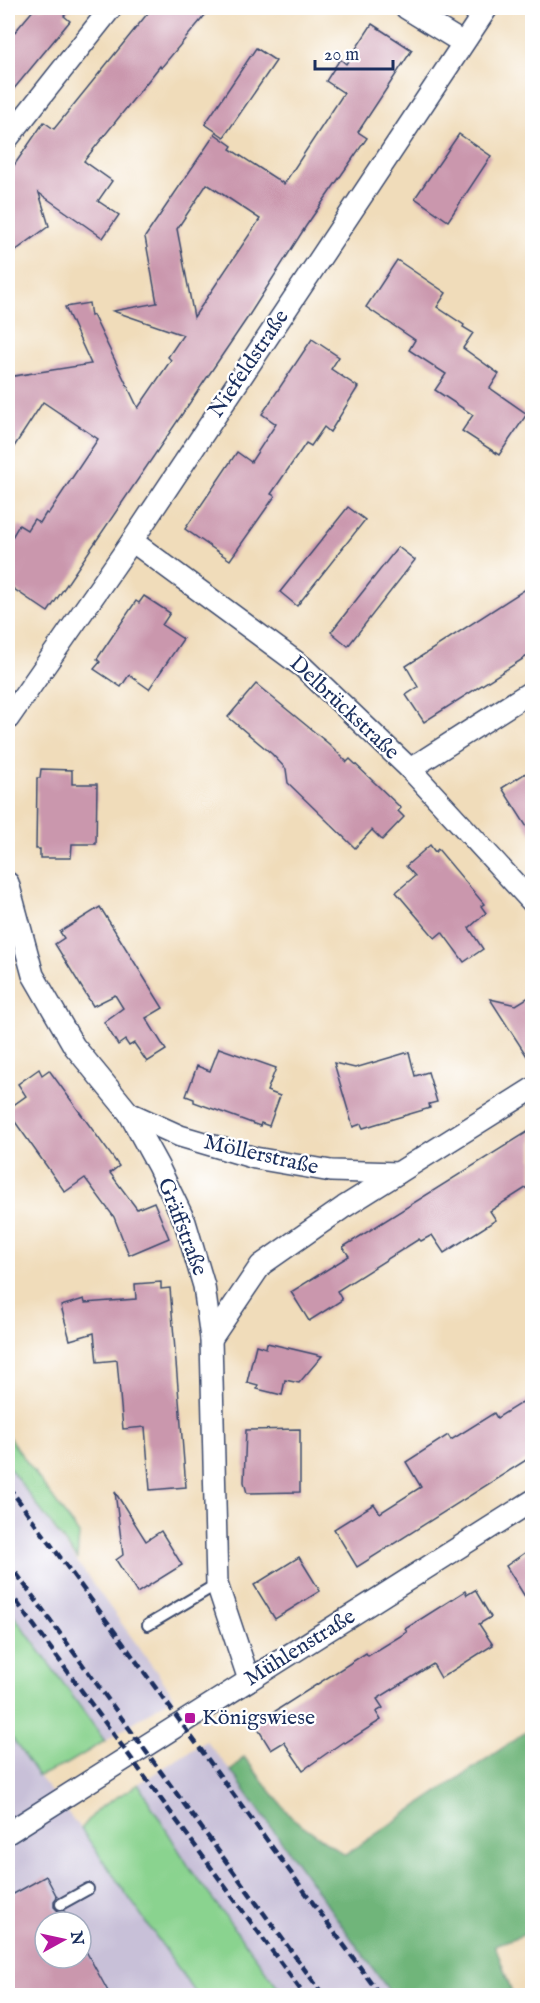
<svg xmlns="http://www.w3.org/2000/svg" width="540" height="2003" font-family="'IM FELL English',serif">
<rect width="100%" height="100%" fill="#fff"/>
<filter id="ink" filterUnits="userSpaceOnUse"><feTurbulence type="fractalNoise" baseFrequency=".0167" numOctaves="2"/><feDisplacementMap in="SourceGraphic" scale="12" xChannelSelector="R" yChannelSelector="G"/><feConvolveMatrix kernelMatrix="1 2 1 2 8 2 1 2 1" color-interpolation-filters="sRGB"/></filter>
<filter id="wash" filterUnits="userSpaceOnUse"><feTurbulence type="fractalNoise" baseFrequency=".008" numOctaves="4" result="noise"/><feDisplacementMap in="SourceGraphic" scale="24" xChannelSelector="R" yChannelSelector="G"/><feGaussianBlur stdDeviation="1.35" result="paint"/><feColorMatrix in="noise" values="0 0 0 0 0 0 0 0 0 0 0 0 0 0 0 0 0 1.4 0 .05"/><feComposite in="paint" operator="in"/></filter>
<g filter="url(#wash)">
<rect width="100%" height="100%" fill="#f0dcba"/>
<g fill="#c8c0d8" fill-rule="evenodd">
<path d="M8,1466L174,1696L105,1741L8,1607Z"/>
<path d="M8,1732L38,1776L81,1829L197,1995H8ZM45,1922H81V1958H45Z"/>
<path d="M206,1741L231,1771L392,1995H284L191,1870L138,1784Z"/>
</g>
<g fill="#8ad38f" stroke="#528176" stroke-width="1.5">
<path d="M8,1436L79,1534L77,1559L8,1466Z"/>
<path d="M8,1607L105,1741L67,1764L38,1776L8,1732Z"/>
<path d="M138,1784L191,1870L284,1995H197L81,1829L98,1809Z"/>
</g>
<path fill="#6fb57a" stroke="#45726c" stroke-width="1.5" d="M532,1728V1932L495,1945L513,1995H392L231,1771L244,1757L291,1817L345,1855Z"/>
<g id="blocks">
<g fill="#ca97ad" fill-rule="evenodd">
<path d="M35,8H72L64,16L70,21L8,96V40Z"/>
<path d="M152,8H211L161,68L160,66L84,161L112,181L98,201L119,215L103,238L39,193L49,226L8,256V174L44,122L54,129Z"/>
<path d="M372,24L412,50L358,132L367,138L306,226L248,317L48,612L8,585V544L19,525L27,530L34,519L40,523L46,513L48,514L98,439L43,402L8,456V377L91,364L65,307L89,303L91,316L93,315L138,408L171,360L168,357L183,335L113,311L157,303L145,237L215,134L232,146L230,149L284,184L344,93L326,81L340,59L346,64ZM207,184L260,219L194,317L177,229Z"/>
<path d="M256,48L276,61L224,137L205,124Z"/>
<path d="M459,134L491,156L448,221L415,198Z"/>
<path d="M397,260L446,293L437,307L464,325L463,327L473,333L463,348L499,374L490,388L527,414L499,455L462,431L473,415L435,390L446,374L409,350L415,340L366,307Z"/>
<path d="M312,339L339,357L331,369L358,387L330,432L324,427L311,446L306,443L271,494L275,496L230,560L185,529L237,452L251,462L276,424L262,414Z"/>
<path d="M348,507L365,520L297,606L280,592Z"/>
<path d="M398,547L415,560L348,646L331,632Z"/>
<path d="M532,585V653L424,722L406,695L418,687L406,666Z"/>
<path d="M144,596L170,613L162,625L183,639L149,689L129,675L121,687L94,669L100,662L97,659L136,601L139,603Z"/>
<path d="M256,684L329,744L347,762L350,759L401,808L398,811L404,817L382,840L372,830L355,848L288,783L286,769L272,754L228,717Z"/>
<path d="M41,769L72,770V784H97L96,844H72L71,858H40V849H36L37,778H40Z"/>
<path d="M532,769V835L502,788Z"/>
<path d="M430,845L435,852L438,849L484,904L481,906L486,913L469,928L483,949L464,962L442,932L435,938L396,892L415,876L406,866Z"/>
<path d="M100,907L163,1008L146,1018L166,1050L147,1062L134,1043L129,1046L125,1040L118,1045L104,1022L123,1008L115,995L93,1006L55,944L64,938L60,932Z"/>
<path d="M532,995V1064L490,999L516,1005Z"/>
<path d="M219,1048L276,1068L267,1091L280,1096L269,1126L261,1123L260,1126L194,1102V1099L186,1096L197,1066L210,1071Z"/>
<path d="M409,1052L415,1076L428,1072L437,1102L429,1104L430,1108L376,1124L363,1128L361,1124L353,1127L334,1063L355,1068Z"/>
<path d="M39,1069L42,1075L49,1070L119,1166L110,1173L137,1209L154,1202L169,1238L129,1255L114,1217L85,1178L65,1192L8,1112V1109L26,1096L18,1084Z"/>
<path d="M532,1129V1184L490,1211L496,1220L444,1253L432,1235L421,1241L419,1239L337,1291L342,1300L309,1321L291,1292L349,1256L343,1247Z"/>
<path d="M161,1282V1289L170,1288L186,1487L150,1490L145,1427L123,1429L117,1360L97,1362L94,1333L70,1340L61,1306L84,1299L85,1303L136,1299L135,1284Z"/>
<path d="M267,1343L322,1356L299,1383L285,1380L282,1395L257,1389L258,1385L247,1382L256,1345L266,1348Z"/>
<path d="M532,1396V1446L527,1450L531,1457L357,1567L334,1529L374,1504L380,1513L421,1487L406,1462L448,1435L451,1440L494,1413L497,1418Z"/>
<path d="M300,1429V1492L247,1493L244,1482L246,1430Z"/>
<path d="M115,1492L146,1541L161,1531L182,1565L137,1593L116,1560L123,1555Z"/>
<path d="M532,1548V1608L506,1566Z"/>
<path d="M299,1557L320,1591L275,1619L254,1585Z"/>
<path d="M475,1590L491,1617L479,1624L493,1645L441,1678L433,1664L377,1699L383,1708L376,1712L381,1720L345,1743L343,1742L303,1770L284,1742L271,1750L255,1724L366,1653L368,1656L407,1632L405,1629L465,1591L467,1595Z"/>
<path d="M46,1876L57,1897L54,1901V1907L58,1911H64L71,1922H45V1958H81V1942L110,1995H8V1897Z"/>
</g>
</g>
</g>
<g filter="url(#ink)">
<use href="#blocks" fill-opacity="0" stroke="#3b496c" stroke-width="1.5"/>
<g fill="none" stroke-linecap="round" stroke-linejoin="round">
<g stroke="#3b496c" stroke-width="14">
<g id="service">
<path d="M148,1625L217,1584"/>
<path d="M61,1904L88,1889"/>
</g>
</g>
<g stroke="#3b496c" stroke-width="24">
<g id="minor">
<path d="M406,8L463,43"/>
<path d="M8,138L111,8"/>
<path d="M132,541L303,667L410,769L532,902"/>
<path d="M8,719L132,541L487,8"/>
<path d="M410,769L532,691"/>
<path d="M8,883L33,975L74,1046L129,1113L158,1166L185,1222L204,1286L211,1339L217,1584L249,1680"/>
<path d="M129,1113L180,1136L255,1158L331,1171L398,1173"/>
<path d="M211,1339L261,1265L344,1207L532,1089"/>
<path d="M8,1833L532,1501"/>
</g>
</g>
<use href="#service" stroke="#fff" stroke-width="10"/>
<use href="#minor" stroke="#fff" stroke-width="21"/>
<g stroke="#1b2f5e" stroke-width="4.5" stroke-dasharray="9 4.5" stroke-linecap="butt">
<path d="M8,1486L381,1996"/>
<path d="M8,1562L324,1996"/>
<path d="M8,1590L305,1996"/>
</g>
</g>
</g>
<rect fill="#b5179e" stroke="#fff" stroke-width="2" x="184" y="1712" width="12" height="12" rx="3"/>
<g text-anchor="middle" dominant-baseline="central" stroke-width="4.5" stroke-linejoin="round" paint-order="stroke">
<g font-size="22" fill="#1b2f5e" stroke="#fff">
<text transform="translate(249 364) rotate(-56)">Niefeldstraße</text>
<text transform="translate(344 708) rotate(43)">Delbrückstraße</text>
<text transform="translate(261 1155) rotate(13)">Möllerstraße</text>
<text transform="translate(182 1227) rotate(69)">Gräffstraße</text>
<text transform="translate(300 1648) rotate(-32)">Mühlenstraße</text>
</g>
<g font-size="22" fill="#1b2f5e" stroke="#fff" text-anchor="start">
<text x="202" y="1718">Königswiese</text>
</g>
</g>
<rect width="540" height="2003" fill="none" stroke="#fff" stroke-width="30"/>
<g transform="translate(63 1940) rotate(82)"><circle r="28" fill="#ffffff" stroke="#a4acbf" stroke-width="1.5"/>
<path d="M0-4.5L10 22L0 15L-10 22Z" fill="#b5179e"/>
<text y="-9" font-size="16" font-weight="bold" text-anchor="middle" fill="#1b2f5e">N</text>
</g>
<path d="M315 60v9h78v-9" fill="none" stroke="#1b2f5e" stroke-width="3"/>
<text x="324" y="60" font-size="18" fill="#1b2f5e" stroke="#ffffff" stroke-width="4.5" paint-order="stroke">20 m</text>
</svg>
